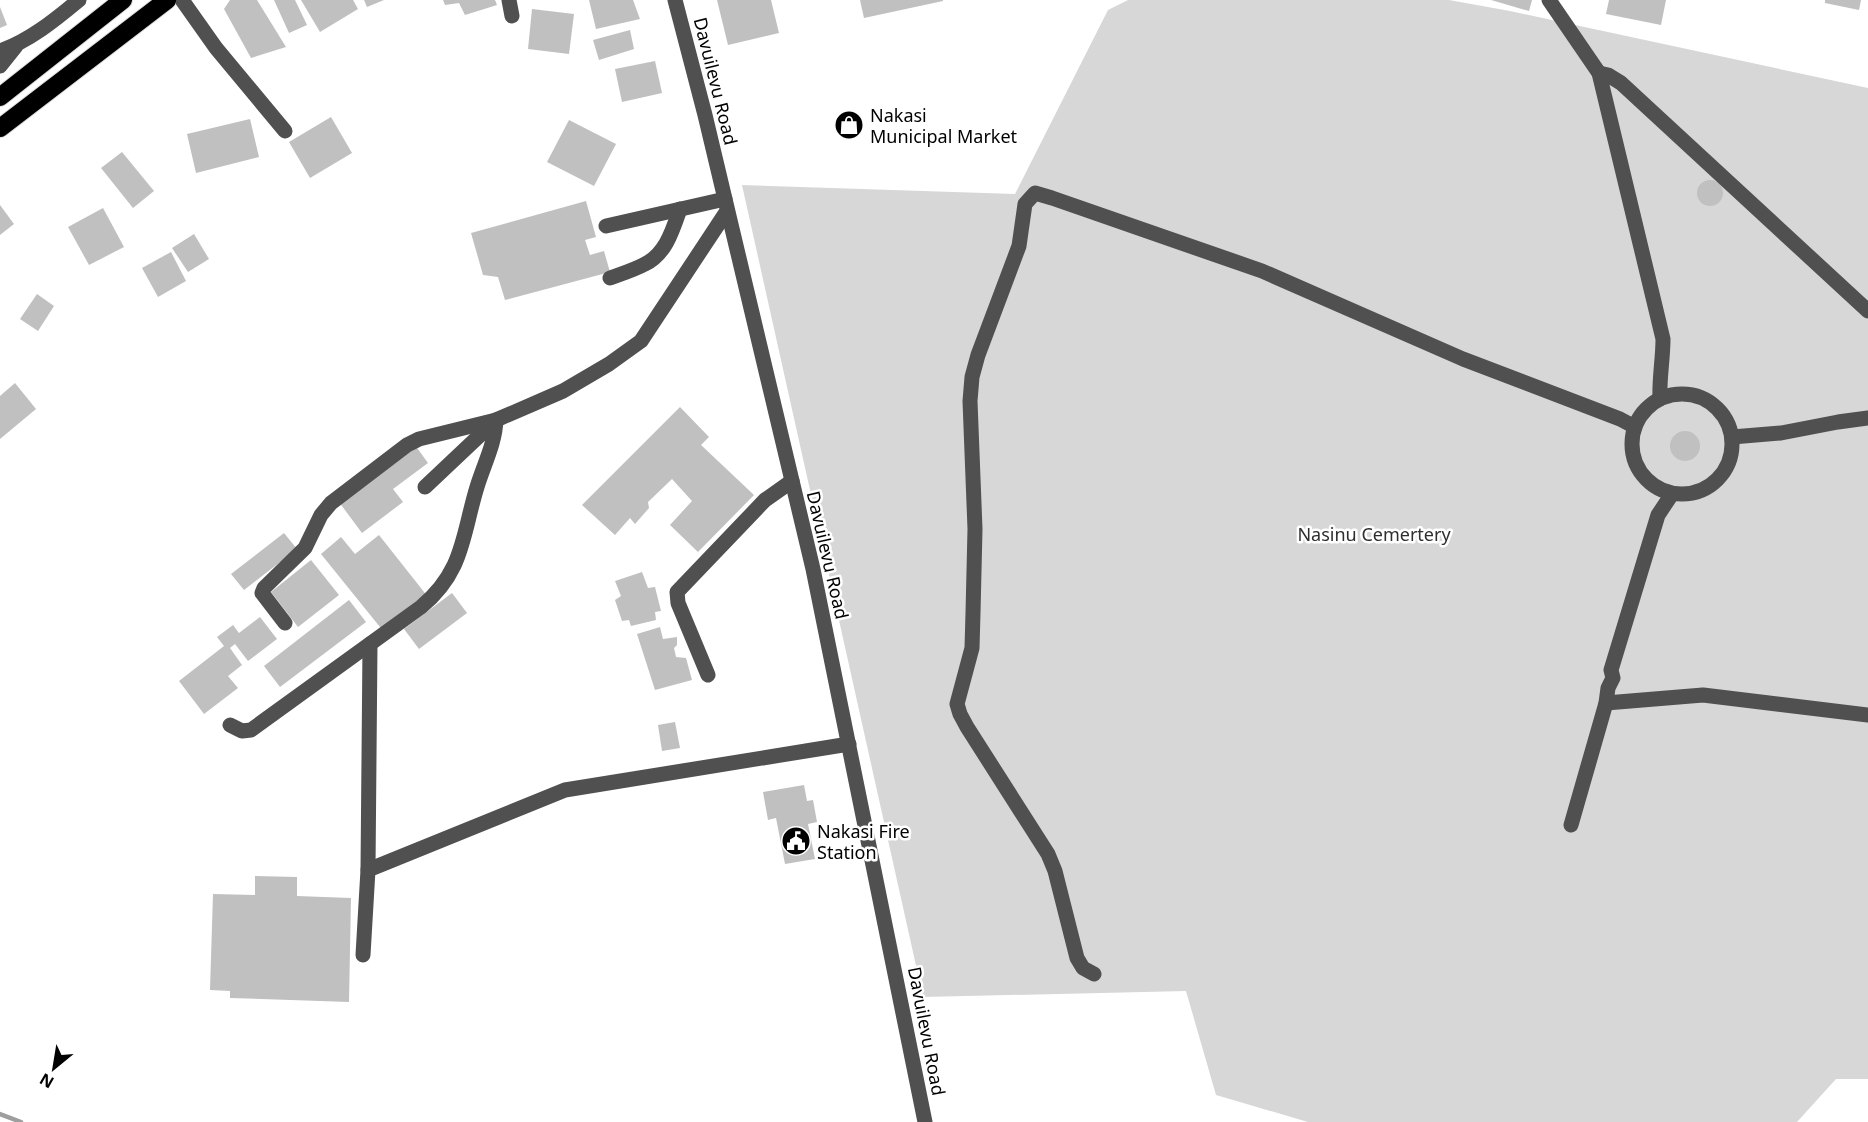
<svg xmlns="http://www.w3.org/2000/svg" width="1868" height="1122" font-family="'Noto Sans',sans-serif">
<rect width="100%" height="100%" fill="#fff"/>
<path fill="#d7d7d7" d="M1128,0H1449L1510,11L1868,88V1079H1836L1797,1122H1308L1216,1095L1186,991L923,997L742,185L1015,194L1108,10Z"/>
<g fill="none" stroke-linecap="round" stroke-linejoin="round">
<path stroke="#9e9e9e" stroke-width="4.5" d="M0,1114L21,1122"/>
</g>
<g fill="#c0c0c0">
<path d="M230,0H257L286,47L251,58L224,9Z"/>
<path d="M274,0H295L307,25L289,33Z"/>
<path d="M301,0H353L358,9L320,32Z"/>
<path d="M364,0H384L367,7Z"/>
<path d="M443,0H495L497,5L465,15L459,3L445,5Z"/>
<path d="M589,0H633L640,19L596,29Z"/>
<path d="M717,0H771L779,33L728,45Z"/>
<path d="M860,0H943V1L864,18Z"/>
<path d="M1491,0H1532L1529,11Z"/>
<path d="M1609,0H1666L1661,25L1606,14Z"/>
<path d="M1825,0H1861L1859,10L1825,3Z"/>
<path d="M0,7L7,25L0,28Z"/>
<path d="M532,9L574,14L569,54L528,49Z"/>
<path d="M630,30L634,49L599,60L593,40Z"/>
<path d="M655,61L662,93L622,102L615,69Z"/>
<path d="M331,117L352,153L310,178L289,142Z"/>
<path d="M250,119L259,157L196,173L187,134Z"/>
<path d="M569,120L616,144L594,186L547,162Z"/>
<path d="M122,152L154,191L133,208L101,168Z"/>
<circle cx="1710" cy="193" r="13"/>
<path d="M586,201L596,237L585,240L590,255L604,251L610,272L505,300L498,277L483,275L471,233Z"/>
<path d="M0,205L14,224L0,235Z"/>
<path d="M103,208L124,247L89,265L68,227Z"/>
<path d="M194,234L209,259L188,272L172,248Z"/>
<path d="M171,252L186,281L158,297L142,268Z"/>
<path d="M37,294L54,306L38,331L20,319Z"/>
<path d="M15,383L36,409L0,439V396Z"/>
<path d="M680,407L709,437L701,445L754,495L698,552L670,525L692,501L672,479L648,502L649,508L635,524L630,518L615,535L582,505Z"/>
<circle cx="1685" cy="446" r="15"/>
<path d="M415,445L428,463L393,489L403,502L362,533L339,502Z"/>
<path d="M284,533L297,549L244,590L231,574Z"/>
<path d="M379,535L428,597L384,632L321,554L341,537L355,554Z"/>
<path d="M311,560L339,595L298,627L271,592Z"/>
<path d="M642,572L648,588L655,587L661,611L655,612L656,620L631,626L629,620L622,621L615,600L621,596L615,581Z"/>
<path d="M452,593L467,613L419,649L404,629Z"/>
<path d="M349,600L366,622L280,687L264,666Z"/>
<path d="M260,617L277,639L248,661L235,644L230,648L242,665L228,676L238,688L204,714L179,681L224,646L217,637L233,625L239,633Z"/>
<path d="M660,627L663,639L677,637V645L674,648L676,657L686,658L692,680L655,690L637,634Z"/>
<path d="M675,722L680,748L662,751L658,725Z"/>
<path d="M804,785L807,801L813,800L817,822L808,824L815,859L785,864L776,818L768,820L763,792Z"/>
<path d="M255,876L297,877V896L351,898L349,1002L230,998V991L210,990L213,894L255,895Z"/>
</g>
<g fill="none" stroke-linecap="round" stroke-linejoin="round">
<g stroke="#dbdbdb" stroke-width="20">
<g id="highway">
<path d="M0,97L123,0"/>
<path d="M0,128L167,0"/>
</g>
</g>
<g stroke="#505050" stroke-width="15">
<path d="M182,0L216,48L285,131"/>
<path d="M509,0L512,16"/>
<path d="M675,0L705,115L813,569L925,1122"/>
<path d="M1549,0L1599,73L1663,339C1663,359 1659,379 1660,399"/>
<path d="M0,51C29,41 55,20 79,0"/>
<path d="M0,66L16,46"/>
<path d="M1599,73L1608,75L1621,83L1868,311"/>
<path d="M606,226L725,199"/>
<path d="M610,278C621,274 634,270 645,264C666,254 673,229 680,209"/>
<circle cx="1682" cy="444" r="50"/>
<path d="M1732,437L1781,433L1838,422L1868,418"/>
<path d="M425,487L496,420L563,391L609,364L641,341L727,211"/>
<path d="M708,675L678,603L677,592L765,500L792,481"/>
<path d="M1606,703L1703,695L1868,715"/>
<path d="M230,725L242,731L251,730L421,607C464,571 462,536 477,487C484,464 495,444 496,420L419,439L407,445L331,503L321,515L305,548L264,588L262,593L285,623"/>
<path d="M1571,825L1606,703L1608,688L1613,678L1611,670L1658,515L1672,494"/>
<path d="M368,870L370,644"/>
<path d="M363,955L368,870L565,790L849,744"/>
<path d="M1094,974L1083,968L1077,958L1055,871L1048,854L967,727L960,714L957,704L972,648L973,613L975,529L970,401L972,377L978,355L1019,246L1025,204L1035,193L1052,198L1262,271L1463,359L1620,419L1635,427"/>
</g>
<use href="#highway" stroke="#000" stroke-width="18"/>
</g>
<defs>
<g id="shop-disc" transform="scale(1.5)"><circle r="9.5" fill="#000" stroke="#fff"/><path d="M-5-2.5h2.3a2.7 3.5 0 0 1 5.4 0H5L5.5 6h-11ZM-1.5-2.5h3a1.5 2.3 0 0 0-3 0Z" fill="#fff"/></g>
<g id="civic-disc" transform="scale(1.5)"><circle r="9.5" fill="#000" stroke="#fff"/><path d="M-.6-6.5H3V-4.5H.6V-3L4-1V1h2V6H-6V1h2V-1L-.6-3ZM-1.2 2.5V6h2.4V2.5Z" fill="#fff"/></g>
</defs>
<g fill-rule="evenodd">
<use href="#shop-disc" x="849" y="125"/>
<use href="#civic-disc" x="796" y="841"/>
</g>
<g text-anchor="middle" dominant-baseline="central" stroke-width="5" stroke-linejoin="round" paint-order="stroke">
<g font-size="18" fill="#000" stroke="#fff">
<text transform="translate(716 81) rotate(76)">Davuilevu Road</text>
<text transform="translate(828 555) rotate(77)">Davuilevu Road</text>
<text transform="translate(927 1031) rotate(79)">Davuilevu Road</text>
</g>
<g font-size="18" fill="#000" stroke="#fff" text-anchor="start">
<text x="870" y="115">Nakasi<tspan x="870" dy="21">Municipal Market</tspan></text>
<text x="817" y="831">Nakasi Fire<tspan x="817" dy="21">Station</tspan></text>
</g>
<g font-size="18" fill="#2e2e2e" stroke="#fff">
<text x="1374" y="534">Nasinu Cemertery</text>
</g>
</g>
<g transform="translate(54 1068) rotate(210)" stroke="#ffffff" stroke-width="4.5" paint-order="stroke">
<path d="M0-4.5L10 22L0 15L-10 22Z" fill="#000000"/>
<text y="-9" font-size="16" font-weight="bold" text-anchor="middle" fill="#000000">N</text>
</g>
</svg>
